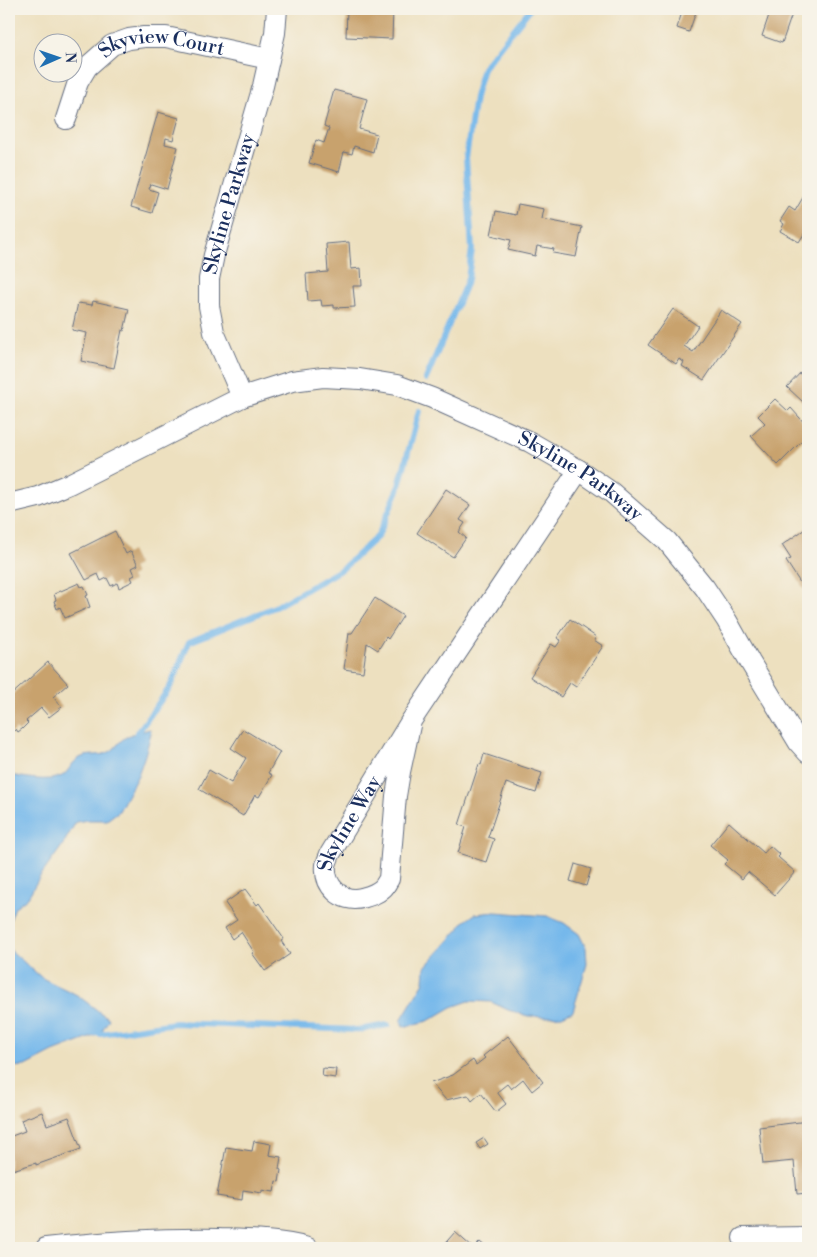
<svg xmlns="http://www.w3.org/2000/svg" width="817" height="1257" font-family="'Libre Bodoni',serif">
<rect width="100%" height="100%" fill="#f7f3e8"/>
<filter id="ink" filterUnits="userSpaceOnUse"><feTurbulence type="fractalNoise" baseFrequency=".02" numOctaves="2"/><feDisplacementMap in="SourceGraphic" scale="10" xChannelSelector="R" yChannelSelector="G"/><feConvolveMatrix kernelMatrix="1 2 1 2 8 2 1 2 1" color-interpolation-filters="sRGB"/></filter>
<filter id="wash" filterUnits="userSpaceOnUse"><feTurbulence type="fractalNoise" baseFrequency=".0096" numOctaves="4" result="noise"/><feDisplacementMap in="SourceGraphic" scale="20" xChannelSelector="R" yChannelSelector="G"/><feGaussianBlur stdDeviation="1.12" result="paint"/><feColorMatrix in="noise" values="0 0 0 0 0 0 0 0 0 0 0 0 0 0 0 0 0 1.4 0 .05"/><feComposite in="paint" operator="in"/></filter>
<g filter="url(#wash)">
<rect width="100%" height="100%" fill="#ede0bf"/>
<g fill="#75b8eb" stroke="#4874a4">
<path d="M150,729L151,733L145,755L138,775L119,811L107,820H87L76,822L62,846L39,878L28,897L15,907L9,923V941V775C23,777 48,783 62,776C69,772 71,763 78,759C88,752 101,758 111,751C115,749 118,743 122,740C130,733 140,732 150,729Z"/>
<path d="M495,912L547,916L564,923L579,934L586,948L587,964L573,1011L562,1016L547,1017L528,1016L508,1010L491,1002L469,1001L452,1007L428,1021L403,1027L401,1020L424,982L425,967L460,928L461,924L475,914Z"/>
<path d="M9,949L42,978L77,995L109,1019L100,1034L53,1052L26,1066L9,1067Z"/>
</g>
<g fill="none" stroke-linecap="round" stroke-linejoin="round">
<g stroke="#75b8eb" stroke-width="6">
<path d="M426,379L468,279L472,249L466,158L475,97L483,68L530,9"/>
<path d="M134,738L170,687L189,642L277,606L342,569L378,536L398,490L419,411"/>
<path d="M93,1032L100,1034L175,1023L358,1030L388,1025"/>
</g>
</g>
<g id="blocks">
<g fill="#c8a26d">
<path d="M347,9H393L392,39L346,37Z"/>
<path d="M683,9H697L689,32L677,28Z"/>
<path d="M771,9H776L792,14L782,43L762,36Z"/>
<path d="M334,90L367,99L359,129L377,134L373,152L354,146L352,154L344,152L339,172L309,163L316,140L324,143L329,128L324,126Z"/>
<path d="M158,112L179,118L173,140L166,138L165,144L178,147L167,189L151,184L149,189L158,192L152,213L131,207Z"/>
<path d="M808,189V236L804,234L799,242L780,231L784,224L780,221L789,207L795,211Z"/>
<path d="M518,204L544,209L542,219L582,227L576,257L553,253L554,249L537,246L535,256L508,250L511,240L491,235L496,211L516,215Z"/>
<path d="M349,242L351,269L361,268L362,286H353L355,307L334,308V305L322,306L321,300L308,301L306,274L328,272L326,244Z"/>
<path d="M93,301L129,309L124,331L122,330L114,368L81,361L87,333L72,330L78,303L92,305Z"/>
<path d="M673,309L698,326L684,346L693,352L721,310L742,324L704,380L682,366L684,362L679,359L676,364L648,345Z"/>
<path d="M802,371L808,376V396L803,402L787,387Z"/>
<path d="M775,399L788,411L791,408L808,427V435L778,465L751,436L765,423L758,416Z"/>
<path d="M446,489L470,505L460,520L465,523L459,532L466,538L453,557L417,533Z"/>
<path d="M808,527V595L786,561L791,559L782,545Z"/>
<path d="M115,531L126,554L131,551L138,565L132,568L135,575L131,577L133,581L119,588L117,583L111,586L107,578L101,581L98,574L86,580L71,553Z"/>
<path d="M79,583L81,587L84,586L88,595L86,596L90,607L65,618L60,607L57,609L54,601L56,600L54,594Z"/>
<path d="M375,598L403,616L388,639L386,637L378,650L367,643L363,672L344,669L349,633H352Z"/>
<path d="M570,619L596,637L594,640L603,646L576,687L570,683L561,697L530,677L551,644L556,647L561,640L557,638Z"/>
<path d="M48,662L68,684L53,697L62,707L49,717L41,708L26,721L28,723L22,729L18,732L16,729L9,736V697Z"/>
<path d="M243,729L280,752L268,773L272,775L259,797L255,795L243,816L199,789L209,770L231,783L246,758L231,748Z"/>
<path d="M484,754L542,773L536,793L506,783L488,837L494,839L486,862L458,853L466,827L459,825L479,764L481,765Z"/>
<path d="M729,822L764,853L770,846L780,855L778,857L795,872L775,895L748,872L742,879L724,864L728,860L710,845Z"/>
<path d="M575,864L591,869L586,886L570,881Z"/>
<path d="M245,889L257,905L259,903L284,939L281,941L290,954L265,971L252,953L254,952L241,932L232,939L225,928L237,920L225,903Z"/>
<path d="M508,1036L543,1082L532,1091L523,1079L511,1089L507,1084L497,1092L506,1104L496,1112L481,1093L472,1101L468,1095L446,1100L431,1083L453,1075L473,1060L476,1065L485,1058L483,1056Z"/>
<path d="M323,1068L336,1069L335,1078L322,1076Z"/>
<path d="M42,1112L47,1125L69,1117L81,1149L36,1165V1163L9,1171V1137L25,1131L21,1120Z"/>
<path d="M808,1121V1193L797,1194L794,1161L763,1164L759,1127Z"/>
<path d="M484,1138L488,1144L480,1149L476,1143Z"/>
<path d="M254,1141L271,1144L269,1155L281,1157L279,1169L281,1170L279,1182L276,1181L274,1192L262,1190V1193L243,1190L242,1200L217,1196L226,1147L252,1151Z"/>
<path d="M455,1232L473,1248H441Z"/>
<path d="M480,1242L487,1248H474Z"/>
</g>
</g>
</g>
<g filter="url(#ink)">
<use href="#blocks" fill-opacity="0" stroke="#646d80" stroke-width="1"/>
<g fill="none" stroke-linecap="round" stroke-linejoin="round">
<g stroke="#646d80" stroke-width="22">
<g id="minor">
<path id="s1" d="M66,119L78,82L87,67L112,45L129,39L144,37H166L269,59"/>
<path id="s2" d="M242,397L292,381L323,377L360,379L397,385L432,398L530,442L579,470L611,492L667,541L705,588L727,621L750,662L799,743L808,753"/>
<path id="s3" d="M9,504L38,497L69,484L242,397L214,332L209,306V279L214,255L263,86L275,33L277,9"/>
<path id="s4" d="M411,721L400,772L396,796L389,879C387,882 385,886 383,888C377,894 369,896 362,898C341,903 324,886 326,865C327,861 329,857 330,854L411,721L579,470"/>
<path d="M743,1238L808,1237"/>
<path d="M46,1248C103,1242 160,1238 218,1239C248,1240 279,1240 308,1248"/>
</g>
</g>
<use href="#minor" stroke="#fff" stroke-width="20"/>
</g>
</g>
<g text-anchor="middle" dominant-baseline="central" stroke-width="4" stroke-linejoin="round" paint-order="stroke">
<g font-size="20" fill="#1b2f5e" stroke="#f7f3e8">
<text stroke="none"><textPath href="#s1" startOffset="140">Skyview Court</textPath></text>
<text stroke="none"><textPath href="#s3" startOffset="459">Skyline Parkway</textPath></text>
<text stroke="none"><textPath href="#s2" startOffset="364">Skyline Parkway</textPath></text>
<text stroke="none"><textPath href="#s4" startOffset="299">Skyline Way</textPath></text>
</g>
</g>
<rect width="817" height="1257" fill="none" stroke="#f7f3e8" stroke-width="30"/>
<g transform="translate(58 58) rotate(88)"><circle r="24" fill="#f7f3e8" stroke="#9fa5b1"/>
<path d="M0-4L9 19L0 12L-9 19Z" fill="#1f6fb2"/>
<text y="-8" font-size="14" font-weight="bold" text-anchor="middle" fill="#1b2f5e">N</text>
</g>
</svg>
